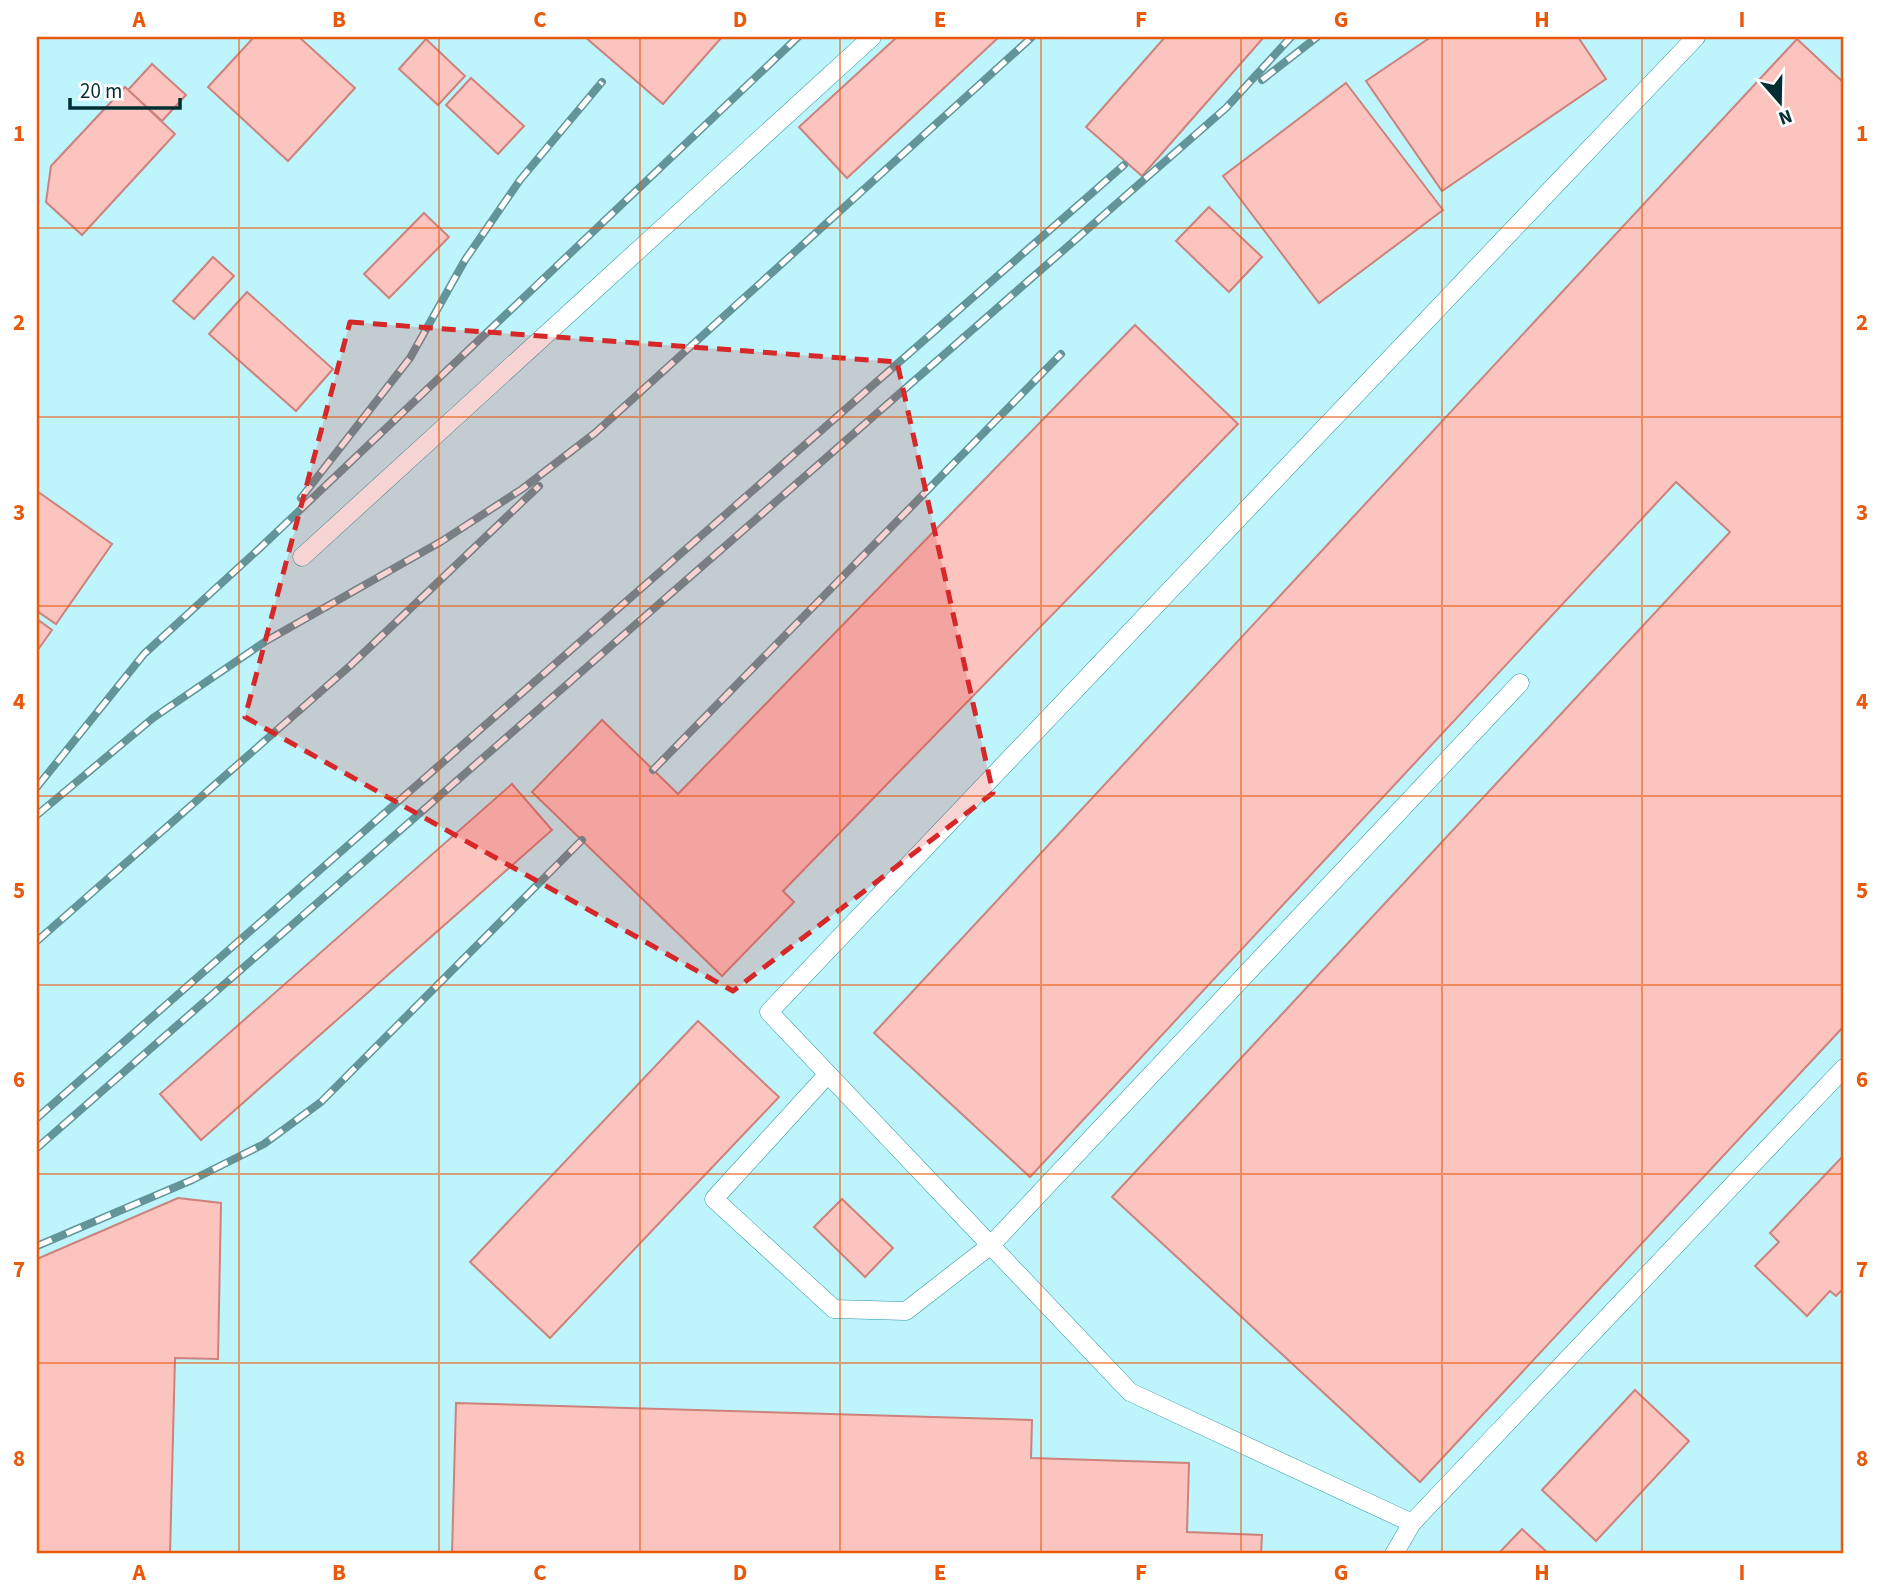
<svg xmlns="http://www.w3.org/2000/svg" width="1881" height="1591" font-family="'Source Sans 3',sans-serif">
<rect width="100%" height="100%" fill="#bef5fc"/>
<g fill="#fbc4be" stroke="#cd827b" stroke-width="2">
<path d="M254,37H299L355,88L288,161L208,87Z"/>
<path d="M585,37H722L663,104Z"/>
<path d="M897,37H999L847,178L799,127Z"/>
<path d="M1165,37H1264L1142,176L1086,127Z"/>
<path d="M1431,37H1578L1606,79L1442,191L1366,81Z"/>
<path d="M426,39L465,76L438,105L399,69Z"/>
<path d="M1797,39L1844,83V1026L1420,1482L1112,1197L1730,532L1676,482L1030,1177L874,1033Z"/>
<path d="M152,64L186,95L162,121L128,90Z"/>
<path d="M471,78L524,126L498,154L446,105Z"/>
<path d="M1346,83L1443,210L1319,303L1223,176Z"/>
<path d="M125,87L175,134L82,235L46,202L51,166Z"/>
<path d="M1209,207L1262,257L1229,292L1176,241Z"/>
<path d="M424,213L449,237L389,298L364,274Z"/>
<path d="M213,257L234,276L194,319L173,301Z"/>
<path d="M247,292L333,369L296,411L209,334Z"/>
<path d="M1135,325L1238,424L783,891L794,902L722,976L532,792L602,720L678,794Z"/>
<path d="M37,491L112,544L56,624L37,611Z"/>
<path d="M37,619L52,630L37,651Z"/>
<path d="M512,784L552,830L201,1140L160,1094Z"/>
<path d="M698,1021L779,1097L550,1338L470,1262Z"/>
<path d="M1844,1155V1288L1836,1296L1830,1291L1807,1316L1755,1266L1779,1242L1770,1233Z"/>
<path d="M178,1198L221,1203L218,1359L175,1358L170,1554H37V1259Z"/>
<path d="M842,1199L893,1248L865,1277L814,1227Z"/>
<path d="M1635,1390L1689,1441L1596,1541L1542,1490Z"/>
<path d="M456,1403L1032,1420L1031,1458L1189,1463L1187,1532L1262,1535L1261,1554H452Z"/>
<path d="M1522,1529L1549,1554H1498Z"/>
</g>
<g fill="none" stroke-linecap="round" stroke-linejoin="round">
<g stroke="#2994a0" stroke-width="19">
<g id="lane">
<path d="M302,557L872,37"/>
<path d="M828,1074L714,1199L834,1309L906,1311L991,1245L1520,683"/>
<path d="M1412,1523L1130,1392L769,1012L1696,37"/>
<path d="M1394,1554L1412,1523L1844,1068"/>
</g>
</g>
<use href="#lane" stroke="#fff" stroke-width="18"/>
<g stroke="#62949a" stroke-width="8">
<g id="rail">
<path d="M1262,80L1317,37"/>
<path d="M301,498L410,358L465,260L520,180L602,82"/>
<path d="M653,770L1061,354"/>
<path d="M37,787L144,654L261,547L798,37"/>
<path d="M37,815L153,718L266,641L442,541L522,489L595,433L1032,37"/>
<path d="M37,941L351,665L539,486"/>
<path d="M37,1118L1124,165"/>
<path d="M37,1148L1226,108L1291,37"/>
<path d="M37,1246L192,1180L264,1144L321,1102L582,840"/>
</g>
</g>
<use href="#rail" stroke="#fff" stroke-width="5" stroke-dasharray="16" stroke-linecap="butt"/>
</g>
<path fill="#d62828" fill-opacity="0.2" stroke="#d62828" stroke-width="5" stroke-dasharray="14 9" stroke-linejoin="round" d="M350,322L897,362L993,793L733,991L245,717Z"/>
<path fill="none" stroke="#e8590c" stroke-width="2" stroke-opacity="0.55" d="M239,37V1554M439,37V1554M640,37V1554M840,37V1554M1041,37V1554M1241,37V1554M1442,37V1554M1642,37V1554M37,228H1844M37,417H1844M37,606H1844M37,796H1844M37,985H1844M37,1174H1844M37,1363H1844"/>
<rect width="1881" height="1591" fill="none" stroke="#ffffff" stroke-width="77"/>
<g transform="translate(1780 102) rotate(160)" stroke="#ffffff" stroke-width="5" paint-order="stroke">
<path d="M0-5L12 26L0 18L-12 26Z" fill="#002e33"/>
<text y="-10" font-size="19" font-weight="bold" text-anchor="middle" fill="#002e33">N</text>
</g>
<path d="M70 98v10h110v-10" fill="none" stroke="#002e33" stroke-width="3.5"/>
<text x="80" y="98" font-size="21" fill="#002e33" stroke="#ffffff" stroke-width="5" paint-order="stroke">20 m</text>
<rect x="38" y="38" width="1804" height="1514" fill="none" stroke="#e8590c" stroke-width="2.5"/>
<g font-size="23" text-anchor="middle" font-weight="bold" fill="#e8590c">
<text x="139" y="27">A</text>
<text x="339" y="27">B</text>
<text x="540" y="27">C</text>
<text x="740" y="27">D</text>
<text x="940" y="27">E</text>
<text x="1141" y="27">F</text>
<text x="1341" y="27">G</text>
<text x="1542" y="27">H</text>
<text x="1742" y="27">I</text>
<text x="19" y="141">1</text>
<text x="1862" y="141">1</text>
<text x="19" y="330">2</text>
<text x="1862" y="330">2</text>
<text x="19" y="520">3</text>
<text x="1862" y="520">3</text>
<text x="19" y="709">4</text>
<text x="1862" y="709">4</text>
<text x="19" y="898">5</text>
<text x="1862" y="898">5</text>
<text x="19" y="1087">6</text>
<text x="1862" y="1087">6</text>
<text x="19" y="1277">7</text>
<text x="1862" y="1277">7</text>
<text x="19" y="1466">8</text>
<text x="1862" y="1466">8</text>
<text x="139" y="1580">A</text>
<text x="339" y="1580">B</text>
<text x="540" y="1580">C</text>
<text x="740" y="1580">D</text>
<text x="940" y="1580">E</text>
<text x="1141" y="1580">F</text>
<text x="1341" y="1580">G</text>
<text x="1542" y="1580">H</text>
<text x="1742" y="1580">I</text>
</g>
</svg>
